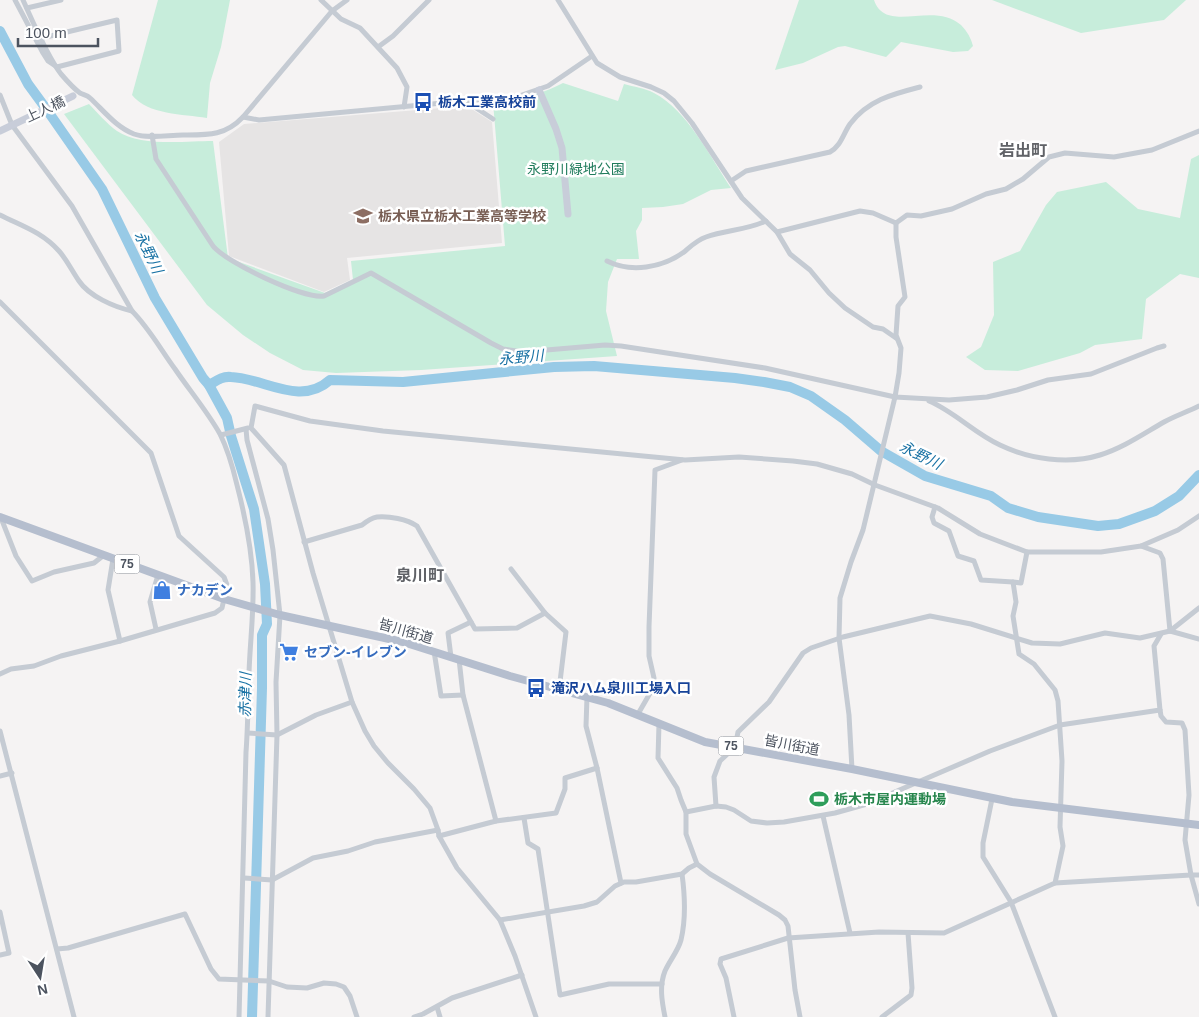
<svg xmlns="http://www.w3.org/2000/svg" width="1199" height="1017" font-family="Helvetica,'Noto Sans JP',sans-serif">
<rect width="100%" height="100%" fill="#f5f3f3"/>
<path fill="#e6e4e4" d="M467,106L492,122L502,243L347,258L350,280L324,292L229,256L219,142L244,124Z"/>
<g fill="#c7eddb">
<path d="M158,0H230L221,47L210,83L207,118C183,114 148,115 132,95Z"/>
<path d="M799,0H874C886,35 933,0 961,25C967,31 971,38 973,46L968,51L953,52L901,42L886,57L845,46L838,47L803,63L775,70Z"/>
<path d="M992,0H1186L1164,20L1081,33Z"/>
<path d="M563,83L618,101L624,84C634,87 645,88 654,93C687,110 711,158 731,188L711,190L683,204L663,207L642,208V220L636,231L639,259H617L608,282L606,311L617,356L421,370L336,373L303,370L270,353L243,335L207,305L64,114L89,104C98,113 106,123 117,131C140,147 185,141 213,141L228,258L325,293L353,280L351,261L505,246L493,102C519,99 541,95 563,83Z"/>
<path d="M1199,155V278L1180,274L1146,299L1142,339L1095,345L1080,353L1018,371L985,370L966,357L981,347L994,315L993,262L1020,251L1046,205L1057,192L1106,182L1138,209L1180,218L1191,159Z"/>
</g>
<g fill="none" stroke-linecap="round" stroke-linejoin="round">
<g stroke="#98cae6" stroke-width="10">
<path d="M0,31L28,84L47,110L102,189L155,298L203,378L209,385L227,418L231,436L254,509L265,584L267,624L262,635V688L252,1017"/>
<path d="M209,385C216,381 222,376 231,377C264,378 300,407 330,380L403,382L554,367L594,366L735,378L764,382L790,387L811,396L845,420L881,451L925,476L991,496L1008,508L1038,517L1098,526L1119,524L1155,511L1179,496L1199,475"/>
</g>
<g stroke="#c5cbd3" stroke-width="5">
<path d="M15,0L43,53L48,61L57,67L119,51L117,20L42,38"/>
<path d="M23,0C33,22 47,56 61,74C67,81 73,88 80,93C84,95 87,95 90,98C104,111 116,127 134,134C148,139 168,135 183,135C208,135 225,136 243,117L332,11L347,0"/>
<path d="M321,0L341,19L360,28L397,68L407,87L404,107"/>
<path d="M558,0L597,63L620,77L651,87L664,93L674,101L692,123L742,198L777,232L790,254L810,270L829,293L845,308L873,327L883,329L896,338"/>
<path d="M27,8L61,0"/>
<path d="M378,47L393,36L429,0"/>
<path d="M0,95L12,125L72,206L132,311C149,328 161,350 175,369C190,391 207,411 220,434C228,450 233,468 237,485C245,516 252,549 253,582C254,612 250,642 249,673C248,699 248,726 246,752L239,1017"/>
<path d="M467,102L493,119"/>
<path d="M243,117L259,120L519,96L548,86L592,56"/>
<path d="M152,135L156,159L213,246C227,263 303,299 324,296L371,273L491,343L503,349L523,352L605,345L621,346L765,368L895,397L949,400L987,397L1017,390L1048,380L1091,374L1157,348L1164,346"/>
<path d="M731,181L746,171L830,152C841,146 843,134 850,124C868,100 893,94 920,87"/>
<path d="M0,215C22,226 42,232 59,251C67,260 72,271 79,281C89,296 114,307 132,311"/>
<path d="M896,223L907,215L921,216L952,209L986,194L1006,189L1023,179L1049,157L1065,153L1114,157L1152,150L1199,131"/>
<path d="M777,232L860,211L873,213L896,223"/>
<path d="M607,261C631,273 662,268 684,252C691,246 697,240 706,237C726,230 747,230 766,221"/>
<path d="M0,302L151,453L179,536L224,577L227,585L222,608L215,613L120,641L61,656L34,666L11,669L0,674"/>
<path d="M929,401C955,412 974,433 1000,445C1029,459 1068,465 1100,455C1123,448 1143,434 1164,422C1175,416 1187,412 1199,406"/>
<path d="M246,429L247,440L268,519L273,550L280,615L276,682L277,735L268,1017"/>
<path d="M221,435L248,428"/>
<path d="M935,507L932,517L934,523L949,531L958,556L974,561L981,580L1013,582"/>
<path d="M1,518L16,556L32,581L54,572L94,563L104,555"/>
<path d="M304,542L362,525C367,521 371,518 377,517C389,516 407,519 417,526L475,629L517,628L545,613"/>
<path d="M1141,546L1160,553L1163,559L1170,631"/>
<path d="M113,559L108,590L120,641"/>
<path d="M511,569L545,613L566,632L559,690"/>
<path d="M156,629L150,602L158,575"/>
<path d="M1170,631L1199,639"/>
<path d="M434,651L441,696L463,695"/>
<path d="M451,657L448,633L471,622"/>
<path d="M587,697L586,726L597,768L621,883"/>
<path d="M638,714L653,688L654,678L649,656V627L655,470L682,460"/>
<path d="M659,724L658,758L677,788L681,800L686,812V834L697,864L710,874L779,915L785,920L788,926L795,990L800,1017"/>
<path d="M0,731L74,1017"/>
<path d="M248,733L277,735L316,715L352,702"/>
<path d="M852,769L849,715L839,638L840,598L851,562L863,530L895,397L899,373L901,348L896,335L898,306L905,297L896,237V223"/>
<path d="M0,776L12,773"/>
<path d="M992,799L983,843V857L1011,902L1055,1017"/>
<path d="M716,806L714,777L720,761L735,747L738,732L769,702L803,653L811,648L843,637L930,616L971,624L1032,643L1060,644L1105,633L1140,638L1170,631L1199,608"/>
<path d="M686,812L716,806L726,807L734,810L751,821L767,823L784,822L835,813L867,804L990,751L1060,725L1160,710"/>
<path d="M823,816L850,933"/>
<path d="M524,818L528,843L538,849L560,995L609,984H662"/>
<path d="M496,821L556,813L565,789V778L597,768"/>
<path d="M439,836L496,821L463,695L459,659"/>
<path d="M1199,875H1191L1199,904"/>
<path d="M244,878L272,880L313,858L348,851L375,842L438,830"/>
<path d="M1055,883L1191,875L1185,840L1189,795L1185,730L1182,723L1166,722L1161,716L1160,710L1154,646L1161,634"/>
<path d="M0,912L9,953L0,955"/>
<path d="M500,920L584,906L597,902L615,886L624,882H636L682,874L689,868L697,864"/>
<path d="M57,949L68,948L185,914L211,969L219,979L269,981L287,987L307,988L324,983L336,984L344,987L350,996L357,1017"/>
<path d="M437,1007L440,1017"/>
<path d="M414,1017L423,1014L452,998L522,975"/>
<path d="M536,1017L515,956L500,920L457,868L439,836L438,830L430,808L414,789L388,763L374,746L365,731L352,702L313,573L284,465L251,428L255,406L310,421L383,431L685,460L739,457L793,461L817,464L852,474L875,485L938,508L980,534L1027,552H1101L1141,546L1178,530L1199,516"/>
<path d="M665,1017C662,1002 659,986 665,971C670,960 678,951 681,940C686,919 685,896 682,874"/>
<path d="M734,1017L726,978L720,964L721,959L788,938L879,932L944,933L1055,883L1063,846L1060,827L1062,761L1058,701L1055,690L1034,664L1019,654L1013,616L1016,602L1013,582L1021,583L1027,552"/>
<path d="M882,1017L911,995L912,988L908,933"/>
</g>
<g stroke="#c8cdd9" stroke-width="7">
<path d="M539,90L556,129L562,148L568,214"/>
<path d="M0,131L73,96"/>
</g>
<path stroke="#b5bece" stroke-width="8" d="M0,517L224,599L280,615L403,642L510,676L608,703L705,742L852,769L1012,802L1199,825"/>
</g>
<defs>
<g id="bus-bare" transform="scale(1.5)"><path d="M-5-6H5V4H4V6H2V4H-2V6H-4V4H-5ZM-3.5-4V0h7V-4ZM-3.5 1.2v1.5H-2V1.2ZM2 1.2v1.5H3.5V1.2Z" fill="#1a4fb4" stroke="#fff" stroke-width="2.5" paint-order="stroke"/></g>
<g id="school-bare" transform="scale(1.5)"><path d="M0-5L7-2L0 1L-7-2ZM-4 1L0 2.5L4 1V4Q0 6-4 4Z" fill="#8d6e63" stroke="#fff" stroke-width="2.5" paint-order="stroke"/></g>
<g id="shop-bare" transform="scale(1.5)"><path d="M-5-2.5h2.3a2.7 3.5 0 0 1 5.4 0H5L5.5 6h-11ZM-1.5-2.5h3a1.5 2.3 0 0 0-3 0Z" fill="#3f7fe0" stroke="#fff" stroke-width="2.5" paint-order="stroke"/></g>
<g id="supermarket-bare" transform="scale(1.5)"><path d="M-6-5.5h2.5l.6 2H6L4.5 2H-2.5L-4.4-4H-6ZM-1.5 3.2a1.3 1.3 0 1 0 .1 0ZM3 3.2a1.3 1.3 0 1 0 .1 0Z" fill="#3f7fe0" stroke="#fff" stroke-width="2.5" paint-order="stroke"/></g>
<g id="stadium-bare" transform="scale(1.5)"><path d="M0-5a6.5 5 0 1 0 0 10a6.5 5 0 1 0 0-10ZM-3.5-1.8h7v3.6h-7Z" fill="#2e9e5b" stroke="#fff" stroke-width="2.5" paint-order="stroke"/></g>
</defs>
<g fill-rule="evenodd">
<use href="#bus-bare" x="423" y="102"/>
<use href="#school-bare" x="363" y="216"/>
<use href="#shop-bare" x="162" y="590"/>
<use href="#supermarket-bare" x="289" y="652"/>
<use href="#bus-bare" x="536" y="688"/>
<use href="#stadium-bare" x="819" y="799"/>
</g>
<g text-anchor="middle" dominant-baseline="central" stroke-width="5" stroke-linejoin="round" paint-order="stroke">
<g fill="#fff" stroke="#82878f" stroke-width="1">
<rect x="114.5" y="554.5" width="25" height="19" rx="4"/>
<rect x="718.5" y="736.5" width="25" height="19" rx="4"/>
</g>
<g font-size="12" font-weight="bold" fill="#4c535f">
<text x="127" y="564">75</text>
<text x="731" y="746">75</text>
</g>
<g font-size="14" font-weight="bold" fill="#164399" stroke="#fff" text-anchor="start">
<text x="438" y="102">栃木工業高校前</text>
<text x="551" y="688">滝沢ハム泉川工場入口</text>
</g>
<g font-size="14" fill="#4c535f" stroke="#fff">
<text transform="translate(45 109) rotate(-25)">上人橋</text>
<text transform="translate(406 631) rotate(16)">皆川街道</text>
<text transform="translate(792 745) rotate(11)">皆川街道</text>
</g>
<g font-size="14" fill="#207c5c" stroke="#fff">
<text x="576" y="169">永野川緑地公園</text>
</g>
<g font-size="14" font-weight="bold" fill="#785e54" stroke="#fff" text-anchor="start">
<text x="378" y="216">栃木県立栃木工業高等学校</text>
</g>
<g font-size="14" font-weight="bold" fill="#366cbe" stroke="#fff" text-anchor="start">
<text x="177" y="590">ナカデン</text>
<text x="304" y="652">セブン-イレブン</text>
</g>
<g font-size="14" font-weight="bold" fill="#27864d" stroke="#fff" text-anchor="start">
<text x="834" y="799">栃木市屋内運動場</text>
</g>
<g font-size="15" font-style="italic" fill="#1972a4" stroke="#fff">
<text transform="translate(149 252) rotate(64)">永野川</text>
<text transform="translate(521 357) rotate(-5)">永野川</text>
<text transform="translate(921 455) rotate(26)">永野川</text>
<text transform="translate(245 695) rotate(-89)">赤津川</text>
</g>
<g font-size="16" font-weight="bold" fill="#606267" stroke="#fff">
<text x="1023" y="150">岩出町</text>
<text x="420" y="575">泉川町</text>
</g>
</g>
<g transform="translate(40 977) rotate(168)" stroke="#ffffff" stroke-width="4" paint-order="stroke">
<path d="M0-4L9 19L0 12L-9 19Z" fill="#4c535f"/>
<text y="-8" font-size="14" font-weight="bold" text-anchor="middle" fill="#4c535f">N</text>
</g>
<path d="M18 38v8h80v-8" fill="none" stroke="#4c535f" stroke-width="2.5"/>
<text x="25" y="38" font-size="15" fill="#4c535f" stroke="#ffffff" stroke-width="4" paint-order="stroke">100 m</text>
</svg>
